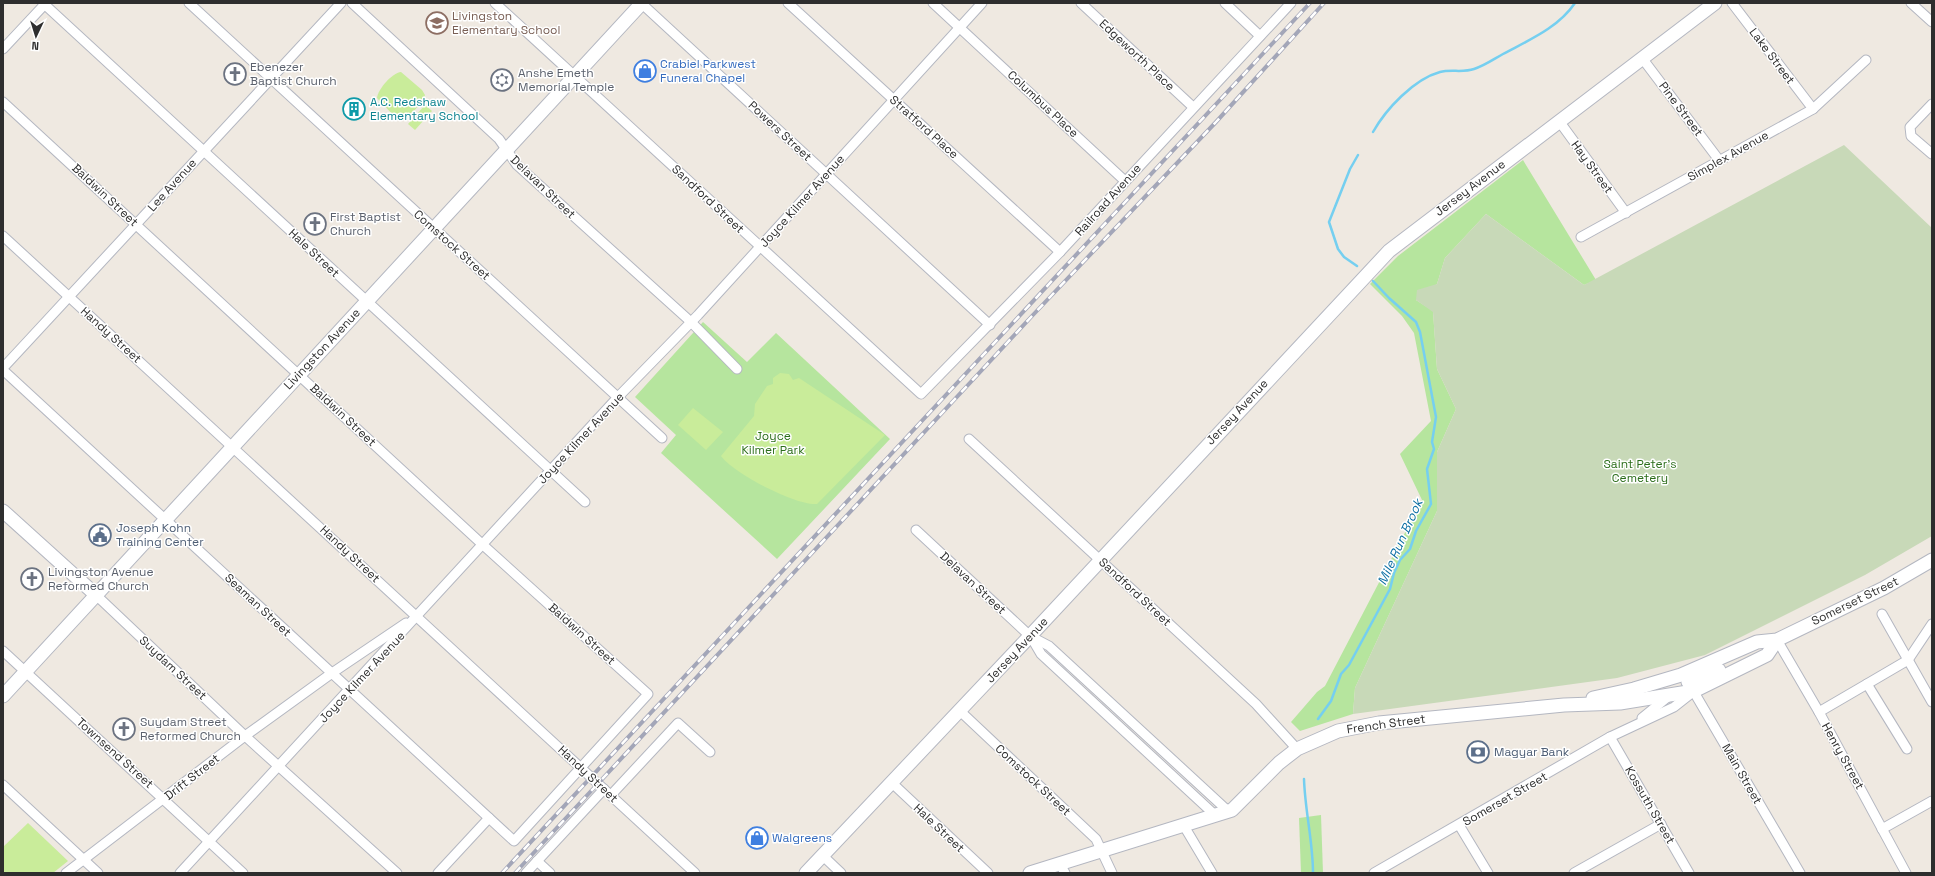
<svg xmlns="http://www.w3.org/2000/svg" width="1935" height="876" font-family="'Space Grotesk',sans-serif">
<rect width="100%" height="100%" fill="#efe9e1"/>
<g fill="#b6e59e">
<path d="M1523,160L1596,280L1584,285L1486,214L1445,258L1437,284L1416,300L1433,311L1437,369L1456,409L1437,452V511L1355,688L1353,714L1300,731L1291,722L1317,692L1325,686L1422,500L1400,454L1431,421L1414,333L1402,316L1370,284L1398,256Z"/>
<path d="M703,322L747,362L776,333L890,439L777,559L661,453L676,435L635,397Z"/>
<path d="M1321,815L1323,873H1301L1299,818Z"/>
</g>
<path fill="#c8d9b8" d="M1844,145L1932,228V536L1865,575L1705,655L1617,678L1353,714L1355,688L1437,511V452L1456,409L1437,369L1433,312L1416,300L1417,290L1437,284L1445,258L1486,214L1584,285Z"/>
<g fill="#c9ec9a">
<path d="M401,72L422,90L425,95C423,102 409,118 401,120L396,118L377,98C378,89 392,73 401,72Z"/>
<path d="M425,105L432,111L415,130L408,124Z"/>
<path d="M780,373L789,374L793,380L799,378L885,435L817,504C796,506 733,473 721,456L754,416L755,404L767,386L773,384V378Z"/>
<path d="M693,408L723,432L706,450L678,425Z"/>
<path d="M28,823L68,861L53,873H3V847Z"/>
</g>
<g fill="none" stroke-linecap="round" stroke-linejoin="round">
<g stroke="#75cff0" stroke-width="2.5">
<path d="M1373,132C1386,109 1414,79 1440,72C1451,69 1463,73 1474,69C1484,66 1494,59 1503,54C1529,40 1558,28 1575,3"/>
<path d="M1357,266L1344,257L1338,249L1329,222L1350,169L1358,155"/>
<path d="M1318,719L1331,701L1341,674L1349,665L1390,589L1394,573L1400,560L1410,549L1416,531L1431,504L1427,469L1434,449L1432,442L1436,417L1420,332L1416,322L1389,298L1373,281"/>
<path d="M1304,779C1305,811 1313,842 1313,873"/>
</g>
<g stroke="#b4b7c1" stroke-width="11">
<g id="street">
<path d="M43,3L585,502"/>
<path d="M189,3L662,438"/>
<path d="M352,3L499,139L517,165L691,322L737,369"/>
<path d="M495,3L921,394L1060,252L1291,3"/>
<path d="M641,3L990,325"/>
<path d="M788,3L1060,252"/>
<path d="M933,3L1125,181"/>
<path d="M1081,3L1193,107"/>
<path d="M1225,3L1260,36"/>
<path d="M1732,3L1813,109"/>
<path d="M1911,3L1932,22"/>
<path d="M3,49L46,3"/>
<path d="M1642,58L1719,160"/>
<path d="M3,102L483,545L648,694L514,841L3,370"/>
<path d="M1932,104L1910,127L1911,136L1932,154"/>
<path d="M1559,121L1626,213"/>
<path d="M3,236L695,873"/>
<path d="M1581,237L1813,109L1866,60"/>
<path d="M3,368L341,3"/>
<path d="M969,439L1256,704L1297,749"/>
<path d="M916,530L1030,636L1049,646L1228,811"/>
<path d="M96,595L245,736L397,873"/>
<path d="M1882,614L1932,702"/>
<path d="M1031,637L1041,654L1216,816"/>
<path d="M1777,640L1819,712L1906,873"/>
<path d="M3,651L243,873"/>
<path d="M1867,684L1908,660L1932,624"/>
<path d="M1691,687L1800,873"/>
<path d="M960,711L1096,839L1112,873"/>
<path d="M1819,712L1867,684L1907,749"/>
<path d="M1642,718L1669,696"/>
<path d="M1610,737L1689,873"/>
<path d="M891,782L988,873"/>
<path d="M3,785L98,873"/>
<path d="M611,795L678,723L710,752"/>
<path d="M1459,825L1488,873"/>
<path d="M1184,826L1212,873"/>
<path d="M1882,829L1932,801"/>
<path d="M822,855L841,873"/>
<path d="M537,861L550,873"/>
<path d="M1060,864L1065,873"/>
<path d="M66,873L245,736L332,673L406,623"/>
<path d="M180,873L618,397L698,315L982,3"/>
<path d="M438,873L489,818"/>
<path d="M526,873L604,789"/>
<path d="M1374,873L1610,737L1674,707L1693,692"/>
<path d="M1574,873L1661,824"/>
</g>
</g>
<g stroke="#b4b7c1" stroke-width="15">
<g id="secondary">
<path d="M3,511L96,595"/>
<path d="M1688,682L1719,670"/>
<path d="M3,696L642,3"/>
<path d="M1593,698L1634,689L1681,675L1757,642L1777,640L1884,588L1932,560"/>
<path d="M806,873L1030,636L1389,251L1715,3"/>
<path d="M1030,873L1232,810L1279,763L1297,749L1338,731L1379,723L1564,705L1620,703L1694,691L1767,655L1777,640"/>
</g>
</g>
<use href="#street" stroke="#fff" stroke-width="9"/>
<use href="#secondary" stroke="#fff" stroke-width="13"/>
<g stroke="#a3a6b8" stroke-width="4">
<g id="rail">
<path d="M502,873L1310,3"/>
<path d="M515,873L1032,316L1216,122L1324,3"/>
</g>
</g>
<use href="#rail" stroke="#fff" stroke-width="2.5" stroke-dasharray="8" stroke-linecap="butt"/>
</g>
<defs>
<g id="school-ring" transform="scale(1.15)"><circle r="9.5" fill="#fff" stroke="#8d6e63" stroke-width="1.5"/><path d="M0-5L7-2L0 1L-7-2ZM-4 1L0 2.5L4 1V4Q0 6-4 4Z" fill="#8d6e63"/></g>
<g id="shop-ring" transform="scale(1.15)"><circle r="9.5" fill="#fff" stroke="#3f7fe0" stroke-width="1.5"/><path d="M-5-2.5h2.3a2.7 3.5 0 0 1 5.4 0H5L5.5 6h-11ZM-1.5-2.5h3a1.5 2.3 0 0 0-3 0Z" fill="#3f7fe0"/></g>
<g id="church-ring" transform="scale(1.15)"><circle r="9.5" fill="#fff" stroke="#6b7280" stroke-width="1.5"/><path d="M-1.2-6h2.4v3.5h3.3v2.4h-3.3V6h-2.4V-.1h-3.3v-2.4h3.3Z" fill="#6b7280"/></g>
<g id="synagogue-ring" transform="scale(1.15)"><circle r="9.5" fill="#fff" stroke="#6b7280" stroke-width="1.5"/><path d="M0-6.5L5.6 3.2H-5.6ZM0 6.5L5.6-3.2H-5.6Z" fill="#6b7280"/></g>
<g id="building-ring" transform="scale(1.15)"><circle r="9.5" fill="#fff" stroke="#0f9aa8" stroke-width="1.5"/><path d="M-4-6H4V6H1V3H-1V6H-4ZM-2.5-4.3h1.7v1.8h-1.7ZM.8-4.3h1.7v1.8H.8ZM-2.5-1h1.7V.8h-1.7ZM.8-1h1.7V.8H.8Z" fill="#0f9aa8"/></g>
<g id="civic-ring" transform="scale(1.15)"><circle r="9.5" fill="#fff" stroke="#5c6f8a" stroke-width="1.5"/><path d="M-.6-6.5H3V-4.5H.6V-3L4-1V1h2V6H-6V1h2V-1L-.6-3ZM-1.2 2.5V6h2.4V2.5Z" fill="#5c6f8a"/></g>
<g id="bank-ring" transform="scale(1.15)"><circle r="9.5" fill="#fff" stroke="#5c6f8a" stroke-width="1.5"/><path d="M-6-4H6V4H-6ZM0-2.3a2.3 2.3 0 1 0 0 4.6a2.3 2.3 0 1 0 0-4.6Z" fill="#5c6f8a"/></g>
</defs>
<g fill-rule="evenodd">
<use href="#school-ring" x="437" y="23"/>
<use href="#shop-ring" x="645" y="71"/>
<use href="#church-ring" x="235" y="74"/>
<use href="#synagogue-ring" x="502" y="80"/>
<use href="#building-ring" x="354" y="109"/>
<use href="#church-ring" x="315" y="224"/>
<use href="#civic-ring" x="100" y="535"/>
<use href="#church-ring" x="32" y="579"/>
<use href="#church-ring" x="124" y="729"/>
<use href="#bank-ring" x="1478" y="752"/>
<use href="#shop-ring" x="757" y="838"/>
</g>
<g text-anchor="middle" dominant-baseline="central" stroke-width="3" stroke-linejoin="round" paint-order="stroke">
<g font-size="12" fill="#785e54" stroke="#fff" text-anchor="start">
<text x="452" y="16">Livingston<tspan x="452" dy="14">Elementary School</tspan></text>
</g>
<g font-size="12" fill="#2e2e2e" stroke="#fff">
<text transform="translate(1137 55) rotate(43)">Edgeworth Place</text>
<text transform="translate(1772 56) rotate(53)">Lake Street</text>
<text transform="translate(1043 104) rotate(43)">Columbus Place</text>
<text transform="translate(1681 109) rotate(53)">Pine Street</text>
<text transform="translate(924 127) rotate(42)">Stratford Place</text>
<text transform="translate(780 131) rotate(43)">Powers Street</text>
<text transform="translate(1728 156) rotate(-29)">Simplex Avenue</text>
<text transform="translate(1592 167) rotate(54)">Hay Street</text>
<text transform="translate(172 185) rotate(-48)">Lee Avenue</text>
<text transform="translate(543 187) rotate(44)">Delavan Street</text>
<text transform="translate(1470 188) rotate(-37)">Jersey Avenue</text>
<text transform="translate(105 195) rotate(43)">Baldwin Street</text>
<text transform="translate(708 199) rotate(43)">Sandford Street</text>
<text transform="translate(1108 200) rotate(-48)">Railroad Avenue</text>
<text transform="translate(802 201) rotate(-48)">Joyce Kilmer Avenue</text>
<text transform="translate(452 245) rotate(42)">Comstock Street</text>
<text transform="translate(314 253) rotate(43)">Hale Street</text>
<text transform="translate(111 335) rotate(42)">Handy Street</text>
<text transform="translate(322 349) rotate(-47)">Livingston Avenue</text>
<text transform="translate(1237 412) rotate(-47)">Jersey Avenue</text>
<text transform="translate(343 415) rotate(43)">Baldwin Street</text>
<text transform="translate(581 438) rotate(-47)">Joyce Kilmer Avenue</text>
<text transform="translate(350 554) rotate(43)">Handy Street</text>
<text transform="translate(973 583) rotate(43)">Delavan Street</text>
<text transform="translate(1135 592) rotate(43)">Sandford Street</text>
<text transform="translate(1855 601) rotate(-26)">Somerset Street</text>
<text transform="translate(258 605) rotate(43)">Seaman Street</text>
<text transform="translate(582 634) rotate(42)">Baldwin Street</text>
<text transform="translate(1017 650) rotate(-47)">Jersey Avenue</text>
<text transform="translate(173 668) rotate(43)">Suydam Street</text>
<text transform="translate(362 677) rotate(-47)">Joyce Kilmer Avenue</text>
<text transform="translate(1386 724) rotate(-8)">French Street</text>
<text transform="translate(115 753) rotate(42)">Townsend Street</text>
<text transform="translate(1843 756) rotate(61)">Henry Street</text>
<text transform="translate(588 774) rotate(43)">Handy Street</text>
<text transform="translate(1742 774) rotate(60)">Main Street</text>
<text transform="translate(192 777) rotate(-38)">Drift Street</text>
<text transform="translate(1033 780) rotate(43)">Comstock Street</text>
<text transform="translate(1505 799) rotate(-30)">Somerset Street</text>
<text transform="translate(1650 805) rotate(60)">Kossuth Street</text>
<text transform="translate(939 828) rotate(43)">Hale Street</text>
</g>
<g font-size="12" fill="#366cbe" stroke="#fff" text-anchor="start">
<text x="660" y="64">Crabiel Parkwest<tspan x="660" dy="14">Funeral Chapel</tspan></text>
<text x="772" y="838">Walgreens</text>
</g>
<g font-size="12" fill="#5b616d" stroke="#fff" text-anchor="start">
<text x="250" y="67">Ebenezer<tspan x="250" dy="14">Baptist Church</tspan></text>
<text x="518" y="73">Anshe Emeth<tspan x="518" dy="14">Memorial Temple</tspan></text>
<text x="330" y="217">First Baptist<tspan x="330" dy="14">Church</tspan></text>
<text x="48" y="572">Livingston Avenue<tspan x="48" dy="14">Reformed Church</tspan></text>
<text x="140" y="722">Suydam Street<tspan x="140" dy="14">Reformed Church</tspan></text>
</g>
<g font-size="12" fill="#0d838f" stroke="#fff" text-anchor="start">
<text x="370" y="102">A.C. Redshaw<tspan x="370" dy="14">Elementary School</tspan></text>
</g>
<g font-size="12" fill="#2c6e1b" stroke="#fff">
<text x="773" y="436">Joyce<tspan x="773" dy="14">Kilmer Park</tspan></text>
<text x="1640" y="464">Saint Peter's<tspan x="1640" dy="14">Cemetery</tspan></text>
</g>
<g font-size="12" fill="#4e5e75" stroke="#fff" text-anchor="start">
<text x="116" y="528">Joseph Kohn<tspan x="116" dy="14">Training Center</tspan></text>
<text x="1494" y="752">Magyar Bank</text>
</g>
<g font-size="13" font-style="italic" fill="#0d6fa3" stroke="#fff">
<text transform="translate(1400 542) rotate(-66)">Mile Run Brook</text>
</g>
</g>
<rect width="1935" height="876" fill="none" stroke="#2e2e2e" stroke-width="8"/>
<g transform="translate(36 36) rotate(184)" stroke="#ffffff" stroke-width="3" paint-order="stroke">
<path d="M0-3L7 15L0 10L-7 15Z" fill="#2e2e2e"/>
<text y="-6" font-size="11" font-weight="bold" text-anchor="middle" fill="#2e2e2e">N</text>
</g>
</svg>
